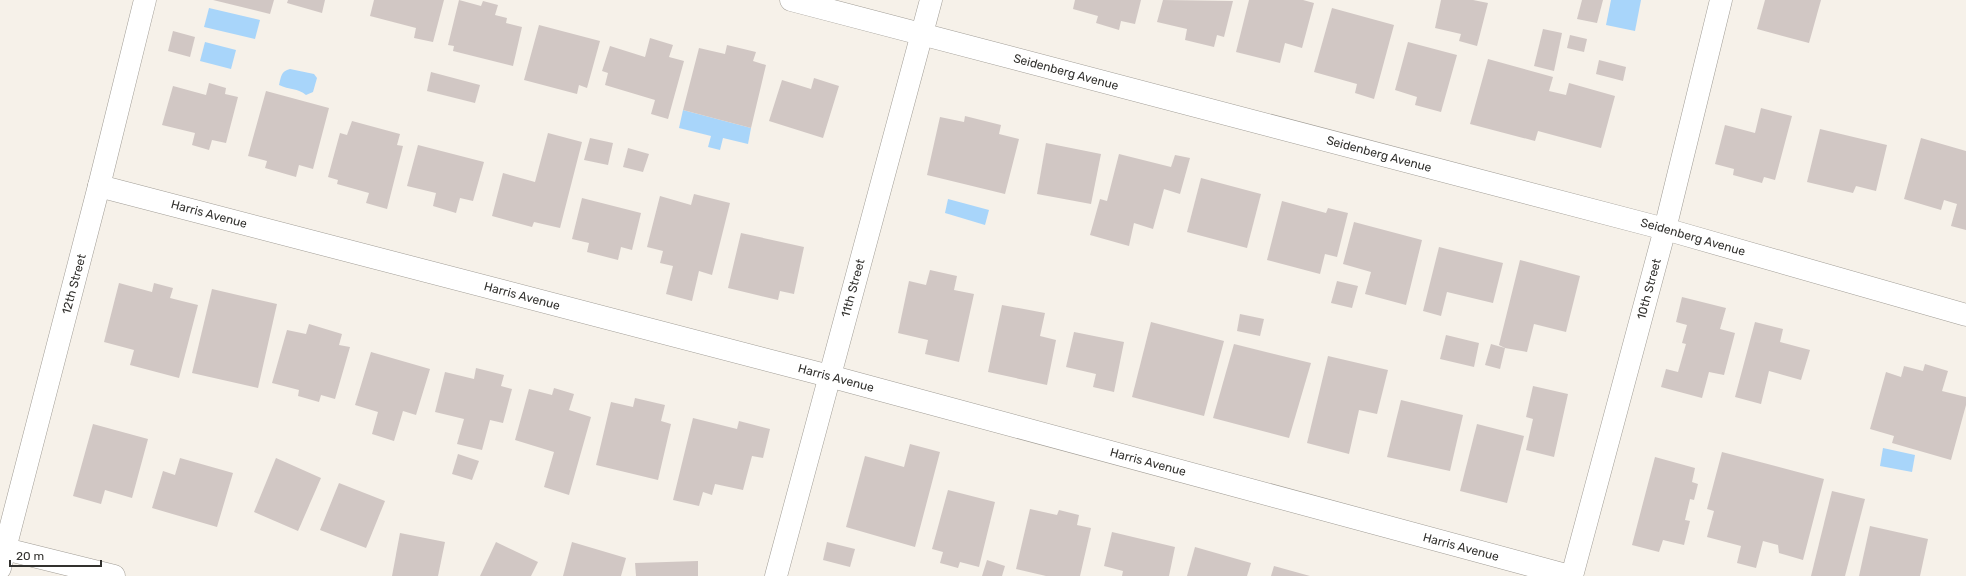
<svg xmlns="http://www.w3.org/2000/svg" width="1966" height="576" font-family="Rubik,sans-serif">
<rect width="100%" height="100%" fill="#f6f1e9"/>
<g fill="#a8d5fa">
<path d="M1611,0H1641L1635,31L1606,25Z"/>
<path d="M209,8L260,20L255,39L204,27Z"/>
<path d="M205,42L236,50L231,69L200,61Z"/>
<path d="M290,69L314,74L317,78L313,92L306,95C298,88 289,90 279,85C281,77 281,71 290,69Z"/>
<path d="M683,110L751,128L748,144L723,138L720,150L708,147L711,136L679,128Z"/>
<path d="M948,199L989,210L985,225L945,213Z"/>
<path d="M1883,448L1915,455L1912,472L1880,466Z"/>
</g>
<g fill="#d1c7c4">
<path d="M213,0H274L270,14Z"/>
<path d="M288,0H325L322,13L287,3Z"/>
<path d="M374,0H444L433,42L414,38L416,28L370,16Z"/>
<path d="M459,0L481,6L483,1L498,5L495,15L507,18L506,23L522,27L513,66L453,51L454,46L448,45Z"/>
<path d="M1075,0H1141L1135,24L1121,21L1119,30L1096,23L1098,16L1073,9Z"/>
<path d="M1163,0L1233,1L1224,37L1217,35L1214,47L1185,40L1187,29L1157,22Z"/>
<path d="M1249,0H1303L1314,3L1302,48L1285,43L1280,63L1236,52Z"/>
<path d="M1441,0H1473L1488,3L1477,46L1459,41L1461,34L1435,28Z"/>
<path d="M1582,0H1603L1597,23L1577,19Z"/>
<path d="M1765,0H1821L1809,43L1757,29Z"/>
<path d="M1332,8L1394,25L1374,99L1355,93L1357,84L1314,72Z"/>
<path d="M539,25L600,41L587,88L579,85L577,94L524,80Z"/>
<path d="M1543,29L1562,33L1554,71L1534,66Z"/>
<path d="M173,31L195,37L190,57L168,51Z"/>
<path d="M1570,35L1587,39L1584,52L1567,48Z"/>
<path d="M650,38L673,45L669,57L684,61L668,119L651,114L655,100L605,85L608,73L602,71L610,46L645,57Z"/>
<path d="M1408,42L1457,55L1441,112L1415,105L1417,97L1395,90Z"/>
<path d="M727,45L756,52L753,61L766,65L751,128L683,110L699,48L725,54Z"/>
<path d="M1488,59L1553,77L1549,91L1566,95L1569,83L1615,96L1601,148L1538,131L1535,141L1470,124Z"/>
<path d="M1599,60L1626,67L1623,81L1596,74Z"/>
<path d="M431,72L480,85L475,103L427,91Z"/>
<path d="M814,78L839,86L823,138L769,121L782,80L811,89Z"/>
<path d="M209,83L226,88L225,94L238,97L226,143L212,140L209,150L192,145L195,133L162,125L173,86L206,95Z"/>
<path d="M266,91L329,108L313,169L299,165L296,177L265,168L267,161L248,156Z"/>
<path d="M1761,108L1792,116L1775,180L1764,177L1762,183L1733,175L1734,169L1715,164L1725,125L1755,133Z"/>
<path d="M965,116L1001,125L999,134L1019,139L1005,194L927,175L940,117L964,122Z"/>
<path d="M352,121L400,134L397,145L403,146L387,209L366,203L369,193L337,184L338,180L328,177L340,133L347,135Z"/>
<path d="M1820,129L1887,145L1876,191L1856,186L1853,193L1807,182Z"/>
<path d="M548,133L582,142L560,228L534,222L532,227L492,216L503,173L535,182Z"/>
<path d="M590,138L613,143L608,165L584,160Z"/>
<path d="M1921,138L1966,151V230L1951,226L1957,204L1944,200L1941,210L1904,199Z"/>
<path d="M1046,143L1101,154L1091,204L1037,194Z"/>
<path d="M418,145L484,162L473,201L460,198L456,213L433,206L436,193L407,186Z"/>
<path d="M628,148L649,154L643,172L623,167Z"/>
<path d="M1119,154L1171,167L1175,155L1190,158L1180,194L1164,189L1153,229L1134,223L1129,246L1090,235L1100,199L1107,201Z"/>
<path d="M1201,178L1261,194L1247,248L1187,232Z"/>
<path d="M694,194L730,203L712,275L699,271L692,301L666,294L673,266L660,263L663,251L647,247L660,196L691,205Z"/>
<path d="M582,198L641,213L632,250L621,247L618,260L587,252L589,243L572,239Z"/>
<path d="M1282,201L1326,213L1328,208L1348,213L1337,257L1325,254L1320,274L1267,260Z"/>
<path d="M1354,222L1422,240L1406,305L1365,294L1371,272L1343,264Z"/>
<path d="M741,233L804,247L794,294L780,291L778,300L728,288Z"/>
<path d="M1439,247L1503,263L1493,303L1447,292L1441,316L1423,311Z"/>
<path d="M1520,260L1580,276L1566,332L1534,324L1527,352L1505,348L1499,345Z"/>
<path d="M930,270L957,276L954,290L974,294L959,362L925,354L928,340L898,333L909,281L926,285Z"/>
<path d="M1337,281L1358,286L1352,308L1331,303Z"/>
<path d="M119,283L152,292L154,283L173,288L170,298L198,305L179,378L130,365L134,350L104,342Z"/>
<path d="M212,289L277,304L258,388L192,373Z"/>
<path d="M1682,297L1726,308L1720,329L1735,333L1724,375L1709,372L1702,398L1661,387L1666,369L1678,372L1686,344L1682,343L1687,325L1676,322Z"/>
<path d="M1002,305L1045,313L1040,336L1056,340L1047,385L988,372Z"/>
<path d="M1240,314L1264,319L1260,336L1237,331Z"/>
<path d="M1151,322L1224,341L1204,416L1132,397Z"/>
<path d="M1755,322L1783,329L1780,342L1810,350L1801,380L1769,371L1761,404L1735,397Z"/>
<path d="M309,324L342,334L339,345L350,347L335,399L321,395L319,402L298,396L299,390L272,383L287,330L306,334Z"/>
<path d="M1074,332L1124,342L1114,392L1093,387L1096,374L1066,367Z"/>
<path d="M1446,335L1479,343L1474,367L1440,359Z"/>
<path d="M1234,344L1311,363L1289,438L1213,418Z"/>
<path d="M1491,344L1505,348L1500,369L1485,365Z"/>
<path d="M371,352L430,369L416,415L403,411L394,441L372,434L378,412L355,405Z"/>
<path d="M1328,356L1388,370L1377,414L1359,410L1349,454L1307,443Z"/>
<path d="M1925,364L1948,371L1942,391L1966,397V405L1951,460L1892,443L1894,436L1870,429L1886,372L1901,377L1904,366L1923,371Z"/>
<path d="M476,368L504,375L501,386L512,389L503,423L490,420L482,450L457,444L464,419L435,412L445,372L474,379Z"/>
<path d="M1533,386L1568,394L1554,457L1526,450L1533,419L1526,417Z"/>
<path d="M554,388L574,394L569,410L591,417L569,495L544,487L554,452L515,440L529,389L552,395Z"/>
<path d="M635,398L665,405L661,421L671,424L658,480L596,465L611,402L633,407Z"/>
<path d="M1401,400L1463,415L1450,471L1387,457Z"/>
<path d="M693,418L737,429L739,421L770,429L763,458L752,456L743,490L715,484L712,495L703,492L699,506L673,500Z"/>
<path d="M93,424L148,439L132,498L105,490L101,504L73,496Z"/>
<path d="M1477,424L1524,436L1507,503L1460,491Z"/>
<path d="M910,444L940,452L915,547L846,527L865,456L904,467Z"/>
<path d="M1722,452L1824,479L1803,560L1779,553L1778,545L1763,541L1756,568L1737,563L1741,546L1707,537L1714,511L1707,509Z"/>
<path d="M458,454L479,461L472,480L452,474Z"/>
<path d="M1655,457L1695,468L1692,482L1698,484L1694,500L1690,499L1685,520L1690,521L1684,545L1663,540L1659,552L1632,545Z"/>
<path d="M180,458L233,473L217,527L152,508L163,471L175,475Z"/>
<path d="M276,458L321,478L298,531L254,512Z"/>
<path d="M339,483L385,501L366,548L320,530Z"/>
<path d="M948,490L995,502L979,567L960,562L958,568L940,563L943,552L932,549Z"/>
<path d="M1832,491L1865,499L1845,576H1811Z"/>
<path d="M1030,509L1057,515L1059,510L1079,515L1077,525L1091,528L1080,576H1046L1016,569Z"/>
<path d="M1870,526L1928,539L1920,576H1859Z"/>
<path d="M1112,532L1175,547L1169,576H1122L1123,571L1104,566Z"/>
<path d="M400,533L445,542L438,576H392Z"/>
<path d="M496,542L538,562L531,576H480Z"/>
<path d="M572,542L626,558L621,576H563Z"/>
<path d="M827,542L855,549L850,567L823,560Z"/>
<path d="M1195,547L1251,563L1247,576H1187Z"/>
<path d="M987,560L1005,566L1002,576H982Z"/>
<path d="M698,561V576H636L635,563Z"/>
<path d="M1274,566L1310,576H1271Z"/>
</g>
<g fill="none" stroke-linecap="round" stroke-linejoin="round">
<g stroke="#a19d96" stroke-width="23">
<g id="minor">
<path d="M791,0L1665,229L1966,315"/>
<path d="M99,186L829,376L1570,576"/>
<path d="M5,549L114,576"/>
<path d="M0,568L99,186L145,0"/>
<path d="M776,576L931,0"/>
<path d="M1572,576L1665,229L1721,0"/>
</g>
</g>
<use href="#minor" stroke="#fff" stroke-width="22"/>
</g>
<g text-anchor="middle" dominant-baseline="central" stroke-width="4" stroke-linejoin="round" paint-order="stroke">
<g font-size="12" fill="#32312e" stroke="#fff">
<text transform="translate(1066 72) rotate(15)">Seidenberg Avenue</text>
<text transform="translate(1379 154) rotate(15)">Seidenberg Avenue</text>
<text transform="translate(209 214) rotate(15)">Harris Avenue</text>
<text transform="translate(1693 237) rotate(16)">Seidenberg Avenue</text>
<text transform="translate(74 284) rotate(-75)">12th Street</text>
<text transform="translate(853 288) rotate(-75)">11th Street</text>
<text transform="translate(1649 289) rotate(-75)">10th Street</text>
<text transform="translate(522 296) rotate(15)">Harris Avenue</text>
<text transform="translate(836 378) rotate(15)">Harris Avenue</text>
<text transform="translate(1148 462) rotate(15)">Harris Avenue</text>
<text transform="translate(1461 547) rotate(15)">Harris Avenue</text>
</g>
</g>
<path d="M10 560v6h91v-6" fill="none" stroke="#32312e" stroke-width="2"/>
<text x="16" y="560" font-size="12" fill="#32312e" stroke="#ffffff" stroke-width="3" paint-order="stroke">20 m</text>
</svg>
